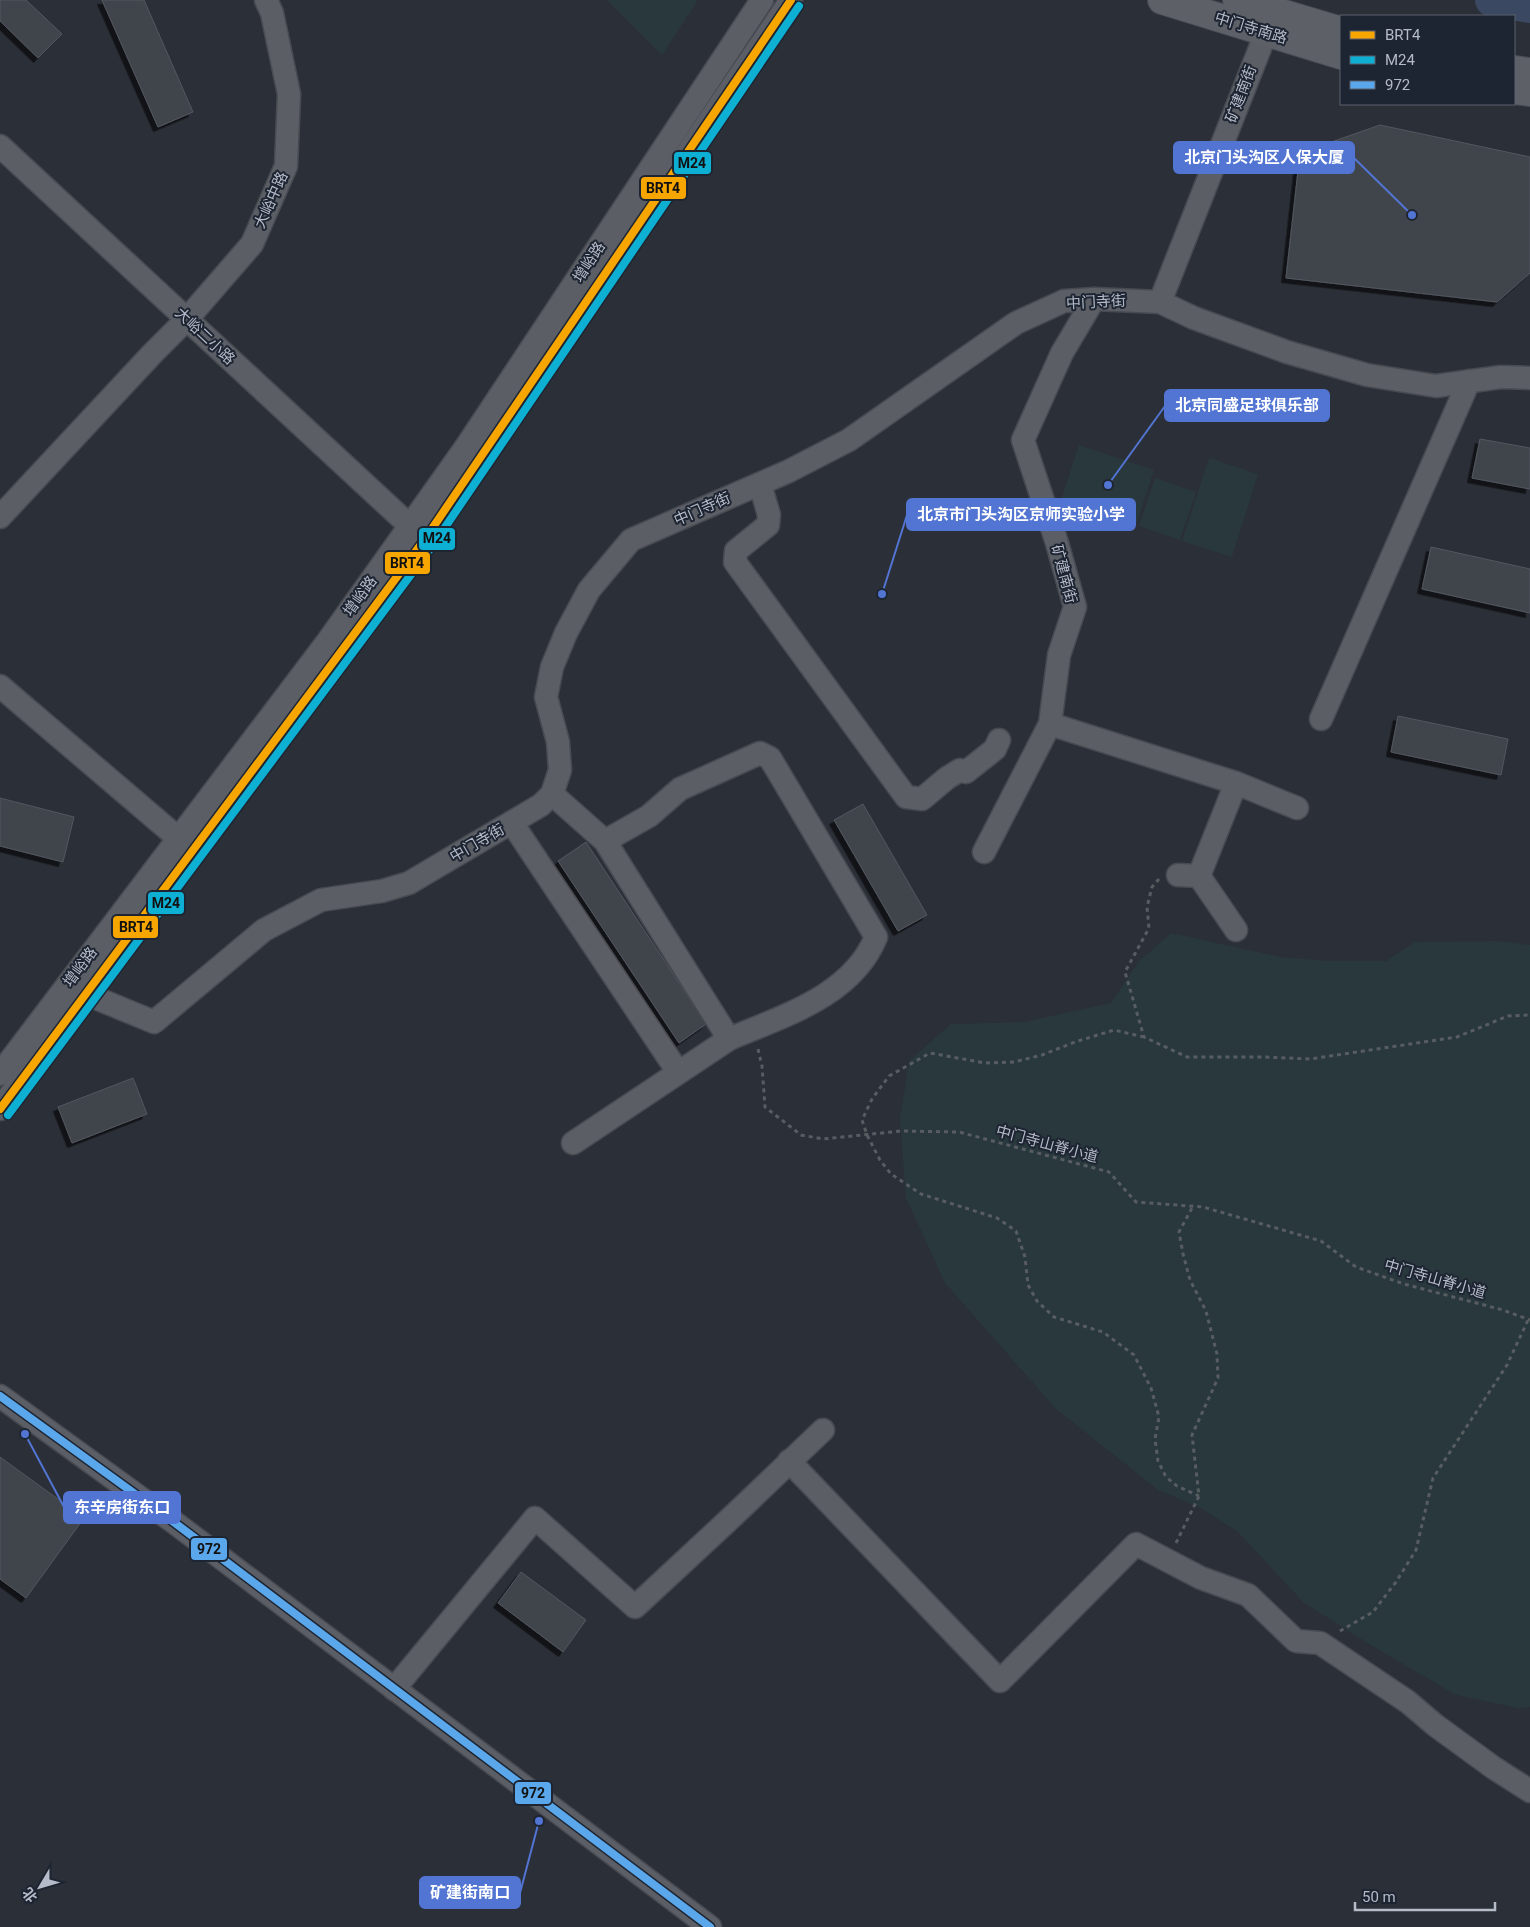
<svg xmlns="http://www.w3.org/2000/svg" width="1530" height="1927" font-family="Roboto,'Noto Sans SC',sans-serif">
<defs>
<filter id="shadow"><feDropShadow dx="-4.5" dy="4.5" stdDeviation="0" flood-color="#0009"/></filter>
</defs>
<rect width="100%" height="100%" fill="#2b2f37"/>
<g fill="#28383d">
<path d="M607,0H698L662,55Z"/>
<path d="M1079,445L1154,470L1136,525L1061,500Z"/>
<path d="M1209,458L1258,474L1232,557L1182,541Z"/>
<path d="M1155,478L1196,492L1180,540L1139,526Z"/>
<path d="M1171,933L1280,957L1328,961H1386L1415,942L1499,941L1530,945V1707L1518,1708L1456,1695L1369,1644L1303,1602L1238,1532L1201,1508L1158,1490L1056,1409L945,1283L906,1198L900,1119L909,1061L951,1024L1024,1022L1111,1003L1139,961Z"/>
</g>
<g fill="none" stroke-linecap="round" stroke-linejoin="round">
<path stroke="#3a4861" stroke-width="34" d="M1492,0L1530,6"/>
</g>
<g fill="#40444b" stroke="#53575f" filter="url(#shadow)">
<path d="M0,0H26L62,34L38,58L0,21Z"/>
<path d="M102,0H144L193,112L158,127Z"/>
<path d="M1380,125L1530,157V273L1497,302L1286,278L1300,153Z"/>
<path d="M1480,439L1530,448V489L1472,478Z"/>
<path d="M1431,547L1530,569V613L1422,589Z"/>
<path d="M1398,716L1508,739L1501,775L1391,752Z"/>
<path d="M0,798L74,817L63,862L0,846Z"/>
<path d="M863,804L927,915L898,931L834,820Z"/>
<path d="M586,842L706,1024L679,1043L558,861Z"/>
<path d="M133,1078L147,1114L72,1143L58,1107Z"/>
<path d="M0,1457L84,1518L26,1598L0,1579Z"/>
<path d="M521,1572L586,1620L563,1652L498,1603Z"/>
</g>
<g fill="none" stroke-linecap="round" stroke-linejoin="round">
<g stroke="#474a51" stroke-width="25">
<g id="minor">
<path d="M0,146L410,526"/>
<path d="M1160,302L1266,33L1275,17"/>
<path d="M760,484L769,515L768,525L736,551L735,562L906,797L922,799L947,778L960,770L966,772L995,749L999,740"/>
<path d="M0,517L152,354L187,319L252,244L286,166L289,94L272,13L266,0"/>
<path d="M0,686L178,838"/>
<path d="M1321,719L1469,381"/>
<path d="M1050,724L1236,783L1297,808"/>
<path d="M552,794L605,841L729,1039C783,1016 852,996 876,937L770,758L760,753L680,789L649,816L605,841"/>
<path d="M512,823L678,1072"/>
<path d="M984,852L1050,724L1059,655L1075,607L1057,543L1023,440L1062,353L1094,299"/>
<path d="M1178,875L1199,876L1236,783"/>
<path d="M1199,876L1236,930"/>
<path d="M86,994L154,1022L264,930L321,900L382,891L409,883L541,805L552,794L560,770L558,742L546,697L552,667L566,633L589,590L631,540L789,471L849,440L1016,323L1064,301L1094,299L1160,302L1194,318L1287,352L1367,375L1436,386L1501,377L1530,378"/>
<path d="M0,1074L328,641L466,447L762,0"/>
<path d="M0,1109L425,539L791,0"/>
<path d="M573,1143L729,1039"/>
<path d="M0,1396L175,1523L710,1927"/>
<path d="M789,1461L1000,1681L1136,1544L1201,1578L1248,1595L1296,1641L1320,1643L1408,1702L1435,1725L1494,1768L1530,1791"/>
<path d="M394,1689L535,1518L635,1607L734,1515L823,1430"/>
</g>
</g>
<g stroke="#484c54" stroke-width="30">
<g id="major">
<path d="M1162,0L1341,55"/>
<path d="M1237,0L1341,31"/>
<path d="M1514,70L1530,72"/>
<path d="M1514,90L1530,92"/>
</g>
</g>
<g stroke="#585d62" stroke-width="3" stroke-dasharray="4 4" stroke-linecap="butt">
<path d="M1159,879L1152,887L1147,907L1149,928L1125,972L1144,1037L1187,1057H1264L1310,1059L1457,1037L1508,1016L1530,1015"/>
<path d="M1144,1037L1114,1030L1075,1042L1042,1055L1014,1062L985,1063L930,1053L889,1076L872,1099L862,1120L867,1135L880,1160L891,1174L921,1194L997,1218L1016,1231L1025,1257L1028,1285L1037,1301L1054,1317L1103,1332L1134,1355L1151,1388L1159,1417L1155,1439L1158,1461L1166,1477L1177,1486L1199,1496"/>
<path d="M758,1049L762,1066L765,1107L801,1135L823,1139L901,1131L959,1132L1109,1172L1136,1202L1203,1207L1321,1241L1356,1267L1404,1284L1503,1310L1530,1320"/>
<path d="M1176,1543L1199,1496L1192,1435L1218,1378L1217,1354L1206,1311L1190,1280L1183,1254L1179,1232L1193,1206"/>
<path d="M1340,1631L1373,1612L1396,1582L1416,1550L1433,1478L1507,1365L1528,1320"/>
</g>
<use href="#minor" stroke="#5b5e65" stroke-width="22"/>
<use href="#major" stroke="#5d6067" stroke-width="28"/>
<g stroke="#1e2532" stroke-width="11">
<path id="bus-1" d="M0,1109L425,539L791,0"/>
</g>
<g stroke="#1e2532" stroke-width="11">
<path id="bus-2" d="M8,1115L433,545L799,6"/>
</g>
<g stroke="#1e2532" stroke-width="11">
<path id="bus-3" d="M0,1396L175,1523L710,1927"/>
</g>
<use href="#bus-1" stroke="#f7a600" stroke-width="8"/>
<use href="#bus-2" stroke="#0dafd3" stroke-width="8"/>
<use href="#bus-3" stroke="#5aa8eb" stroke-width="8"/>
</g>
<g text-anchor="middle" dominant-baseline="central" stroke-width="4" stroke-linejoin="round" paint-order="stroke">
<g font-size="15" fill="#b5bbc8" stroke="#1e2532">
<text transform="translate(1251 28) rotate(17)">中门寺南路</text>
<text transform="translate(1241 94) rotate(-69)">矿建南街</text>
<text transform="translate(271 200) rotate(-66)">大峪中路</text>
<text transform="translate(589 262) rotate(-57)">增峪路</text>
<text transform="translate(1096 302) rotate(-3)">中门寺街</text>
<text transform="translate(205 336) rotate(43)">大峪二小路</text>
<text transform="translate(702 509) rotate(-24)">中门寺街</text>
<text transform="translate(1064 574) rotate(75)">矿建南街</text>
<text transform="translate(360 596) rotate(-54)">增峪路</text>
<text transform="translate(477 843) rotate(-30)">中门寺街</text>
<text transform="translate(80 967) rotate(-53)">增峪路</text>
<text transform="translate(1047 1144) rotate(15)">中门寺山脊小道</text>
<text transform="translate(1435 1279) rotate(16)">中门寺山脊小道</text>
</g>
</g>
<path fill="none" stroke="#5274d2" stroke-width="2" d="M1412 215L1354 158M1108 485L1165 406M882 594L907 515M25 1434L64 1507M539 1821L520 1893"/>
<g fill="#5274d2" stroke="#1e2532" stroke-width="2">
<circle cx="1412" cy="215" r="5"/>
<circle cx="1108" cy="485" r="5"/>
<circle cx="882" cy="594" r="5"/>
<circle cx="25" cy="1434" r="5"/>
<circle cx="539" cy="1821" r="5"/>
</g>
<g fill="#5274d2" stroke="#5274d2" stroke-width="2">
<rect x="1174" y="142" width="180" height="31" rx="5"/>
<rect x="1165" y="390" width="164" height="31" rx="5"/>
<rect x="907" y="499" width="228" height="31" rx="5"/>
<rect x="64" y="1492" width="116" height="31" rx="5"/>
<rect x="420" y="1877" width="100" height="31" rx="5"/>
</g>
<g font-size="16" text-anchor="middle" font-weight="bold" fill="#fff">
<text x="1264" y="163">北京门头沟区人保大厦</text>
<text x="1247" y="411">北京同盛足球俱乐部</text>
<text x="1021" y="520">北京市门头沟区京师实验小学</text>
<text x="122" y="1513">东辛房街东口</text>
<text x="470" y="1898">矿建街南口</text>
</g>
<g stroke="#1e2532" stroke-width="2">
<rect x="673" y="151" width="39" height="24" rx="5" fill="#0dafd3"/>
<rect x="640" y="176" width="47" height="24" rx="5" fill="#f7a600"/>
<rect x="418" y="527" width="38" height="24" rx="5" fill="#0dafd3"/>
<rect x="384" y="551" width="47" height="24" rx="5" fill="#f7a600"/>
<rect x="147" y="891" width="38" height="24" rx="5" fill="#0dafd3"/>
<rect x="112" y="915" width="47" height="24" rx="5" fill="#f7a600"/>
<rect x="190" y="1537" width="38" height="24" rx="5" fill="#5aa8eb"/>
<rect x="514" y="1781" width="38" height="24" rx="5" fill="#5aa8eb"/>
</g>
<g font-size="14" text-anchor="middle" font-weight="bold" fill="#111">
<text x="692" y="168">M24</text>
<text x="663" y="193">BRT4</text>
<text x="437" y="543">M24</text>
<text x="407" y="568">BRT4</text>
<text x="166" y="908">M24</text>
<text x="136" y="932">BRT4</text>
<text x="209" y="1554">972</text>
<text x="533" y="1798">972</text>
</g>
<rect x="1340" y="15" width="175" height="90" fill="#1e2532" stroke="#5a616e"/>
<rect x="1350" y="31" width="25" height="8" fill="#f7a600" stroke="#5a616e"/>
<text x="1385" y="40" font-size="15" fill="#b5bbc8">BRT4</text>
<rect x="1350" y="56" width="25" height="8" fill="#0dafd3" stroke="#5a616e"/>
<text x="1385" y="65" font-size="15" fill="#b5bbc8">M24</text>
<rect x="1350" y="81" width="25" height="8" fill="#5aa8eb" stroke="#5a616e"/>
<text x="1385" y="90" font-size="15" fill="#b5bbc8">972</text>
<g transform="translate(40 1887) rotate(232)" stroke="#1e2532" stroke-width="4" paint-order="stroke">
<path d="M0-4L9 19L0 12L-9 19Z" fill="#b5bbc8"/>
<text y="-8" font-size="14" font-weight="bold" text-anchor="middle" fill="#b5bbc8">北</text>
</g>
<path d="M1355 1902v8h140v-8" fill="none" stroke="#b5bbc8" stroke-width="2.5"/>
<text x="1362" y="1902" font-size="15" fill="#b5bbc8" stroke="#1e2532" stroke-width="4" paint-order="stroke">50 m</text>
</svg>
